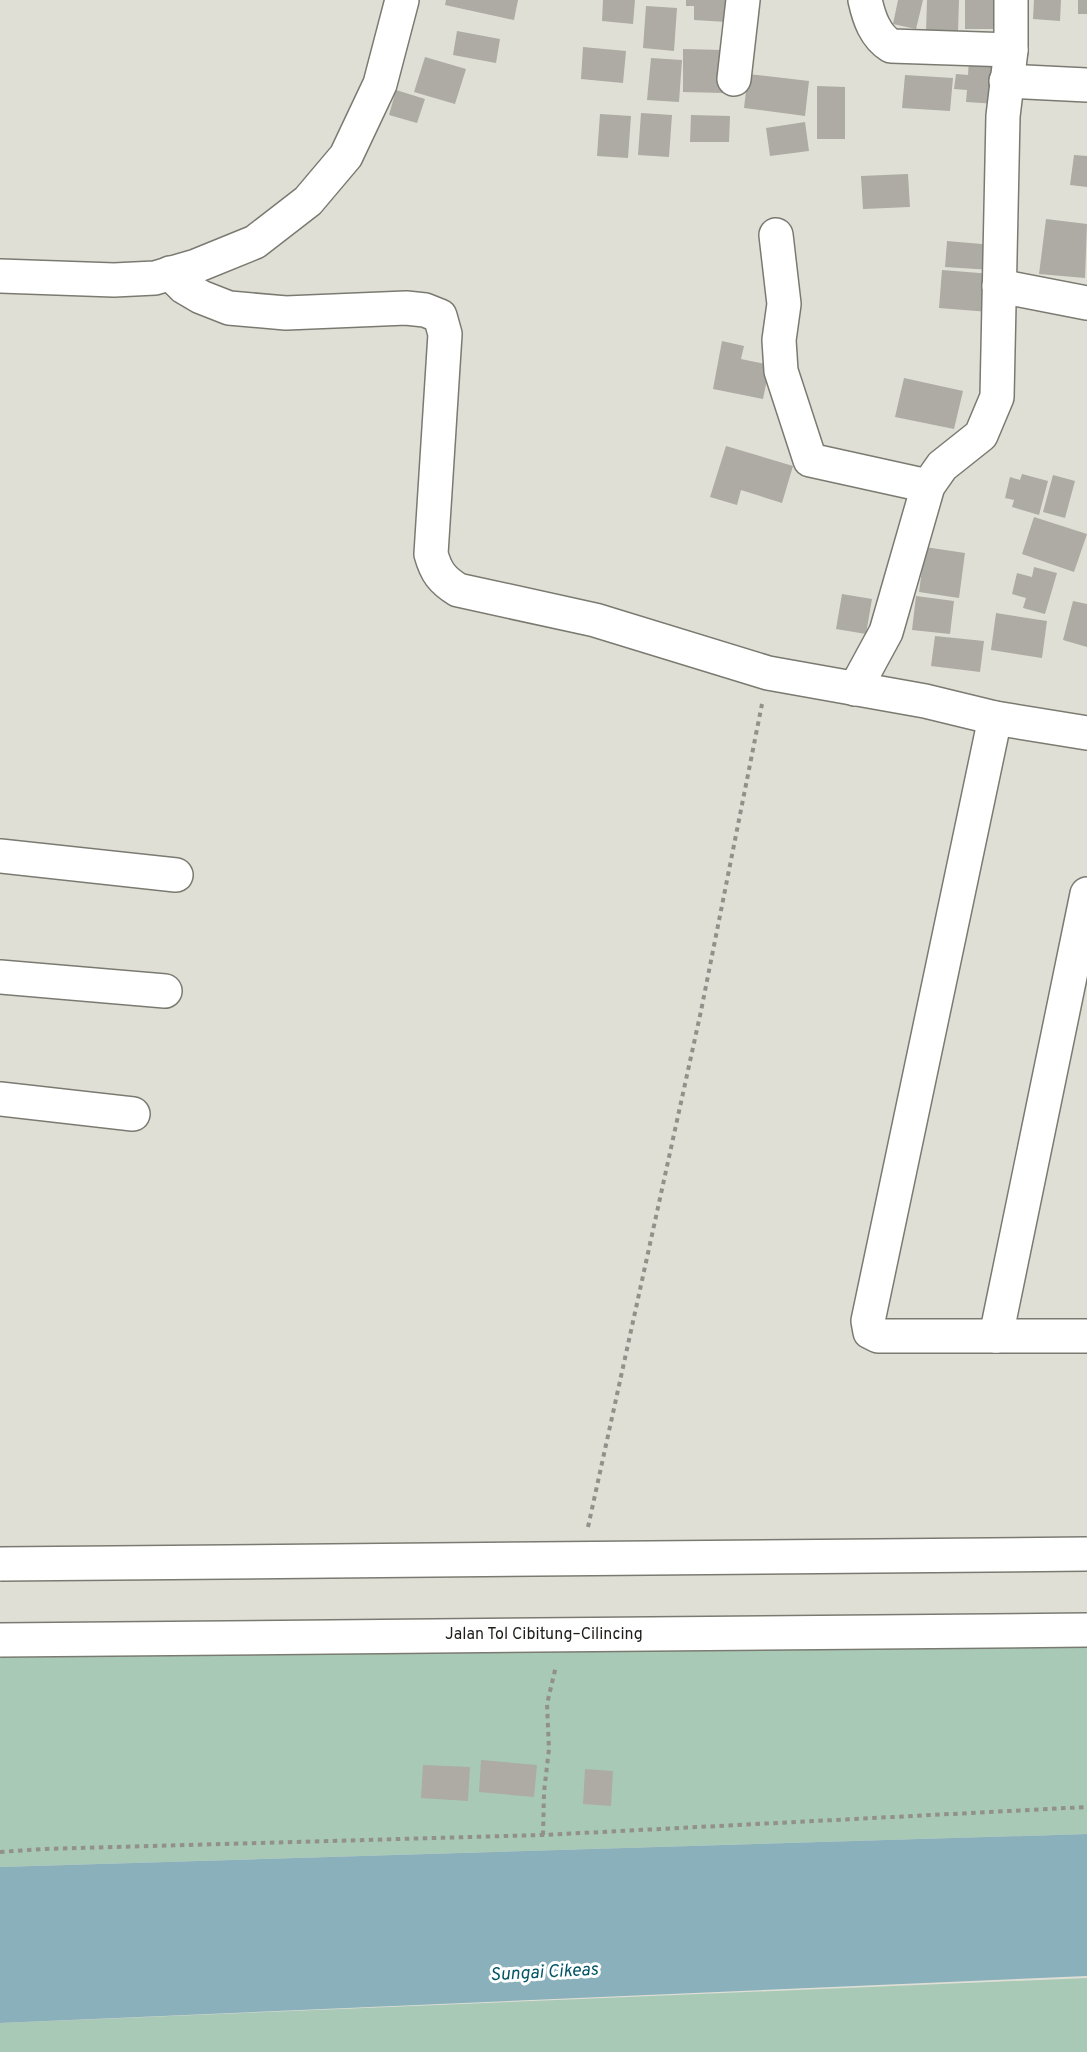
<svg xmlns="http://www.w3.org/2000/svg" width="1087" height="2052" font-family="Overpass,sans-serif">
<rect width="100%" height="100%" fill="#e0dfd6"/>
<g fill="#a9c9b7">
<path d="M1087,1630V1834L0,1867V1640Z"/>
<path d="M1087,1978V2052H0V2023Z"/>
</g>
<path fill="#8ab0bb" d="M1087,1834V1976L0,2023V1867Z"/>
<g fill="#adaba3">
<path d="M446,0H518L514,20L445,5Z"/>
<path d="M603,0H635L633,24L602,21Z"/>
<path d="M686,0H728L727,22L694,20V6H686Z"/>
<path d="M898,0H923L916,29L893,24Z"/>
<path d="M927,0H959L958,31H926Z"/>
<rect x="965" y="0" width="32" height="29"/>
<path d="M1034,0H1061L1060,21L1033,19Z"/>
<rect x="1078" y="0" width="9" height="14"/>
<path d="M646,6L677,8L674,51L643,48Z"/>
<path d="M457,31L500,39L496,63L453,55Z"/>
<path d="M583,47L626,51L623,83L581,79Z"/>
<path d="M683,49L723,50V93L683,92Z"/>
<path d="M425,57L466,69L455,104L414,92Z"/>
<path d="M651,58L682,60L679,102L647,100Z"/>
<path d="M969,58L1001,60L998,104L966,102L967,90L954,89L956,74L968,75Z"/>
<path d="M748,74L809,81L805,116L744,108Z"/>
<path d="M905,75L953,78L950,111L902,108Z"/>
<path d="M817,86L845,87V139H817Z"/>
<path d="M396,90L425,99L417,123L389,115Z"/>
<path d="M641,113L672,115L669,157L638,155Z"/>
<path d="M600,114L631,116L628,158L597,156Z"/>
<path d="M691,115L730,116L729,142H690Z"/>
<path d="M805,122L809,151L770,156L766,128Z"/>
<path d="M1074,155L1087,156V187L1070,185Z"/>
<path d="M908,174L910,207L863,209L861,176Z"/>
<path d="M1046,219L1087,224L1085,278L1039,274Z"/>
<path d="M947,241L993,245L991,270L945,267Z"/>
<path d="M942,270L992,274L989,312L939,308Z"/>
<path d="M722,341L744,346L741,359L770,365L763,399L713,389Z"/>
<path d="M904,378L963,391L954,429L895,417Z"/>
<path d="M726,446L793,466L782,503L741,490L737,505L710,497Z"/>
<path d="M1022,474L1048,481L1039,515L1012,507L1014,500L1005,498L1010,477L1020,480Z"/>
<path d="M1053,475L1075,481L1065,518L1043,512Z"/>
<path d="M1034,517L1087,534L1074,572L1022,554Z"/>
<path d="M925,547L965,553L959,598L919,592Z"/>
<path d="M1034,567L1057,573L1045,614L1023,608L1026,598L1012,594L1017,573L1032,577Z"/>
<path d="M842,594L872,599L866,634L836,629Z"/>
<path d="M916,596L954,601L950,634L912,630Z"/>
<path d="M1073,601L1087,604V647L1063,640Z"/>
<path d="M996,613L1047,621L1042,658L991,650Z"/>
<path d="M935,636L984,641L980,672L931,666Z"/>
<path d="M481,1760L537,1765L534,1797L479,1792Z"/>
<path d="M423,1765L470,1767L468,1801L421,1798Z"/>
<path d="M585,1769L613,1771L611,1806L583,1804Z"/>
</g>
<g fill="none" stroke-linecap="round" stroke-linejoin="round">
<g stroke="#7b7a71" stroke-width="36">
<g id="street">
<path d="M865,0C869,18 875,36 891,46L1011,50"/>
<path d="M734,79L743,0"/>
<path d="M1006,81L1087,85"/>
<path d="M776,235L784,304L779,340L781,371L810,460L928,486"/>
<path d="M170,273L184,287L201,297L229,308L286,313L406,308L425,310L440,316L445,334L431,554C436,572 442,580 458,590L595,620L768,673L925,701L995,718L1087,733"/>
<path d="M999,286L1087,303"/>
<path d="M855,689L886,632L928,486L942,466L981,435L997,397L1003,116L1011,50V0"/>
<path d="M995,718L868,1321L870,1332L878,1336H1087"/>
<path d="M0,856L176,875"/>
<path d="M0,977L165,991"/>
<path d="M0,1099L133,1114"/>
<path d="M996,1336L1087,894"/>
</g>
</g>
<g stroke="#7b7a71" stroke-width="36">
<path id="secondary" d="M0,276L114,280L155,278L196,266L255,242L308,201L346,156L380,84L402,0"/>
</g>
<g stroke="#91908a" stroke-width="4" stroke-dasharray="4.5 4.5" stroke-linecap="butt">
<path d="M588,1527L701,1011L762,704"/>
<path d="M543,1835L544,1792L549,1749L547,1704L556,1666"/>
<path d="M0,1852L43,1849L543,1835L1087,1807"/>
</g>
<use href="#street" stroke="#fff" stroke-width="33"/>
<use href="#secondary" stroke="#fff" stroke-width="33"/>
<g stroke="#7b7a71" stroke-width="36" stroke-linecap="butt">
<g id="highway-bridge">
<path d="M0,1564L1087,1554"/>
<path d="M0,1640L1087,1630"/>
</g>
</g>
<use href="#highway-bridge" stroke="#fff" stroke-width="33"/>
</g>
<g text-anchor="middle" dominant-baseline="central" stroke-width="6" stroke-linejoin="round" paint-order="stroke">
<g font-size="16" fill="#1e1d1a" stroke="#fff">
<text x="544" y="1635">Jalan Tol Cibitung–Cilincing</text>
</g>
<g font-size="18" font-style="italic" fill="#035466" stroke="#fff">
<text transform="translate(544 1973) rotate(-3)">Sungai Cikeas</text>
</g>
</g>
</svg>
